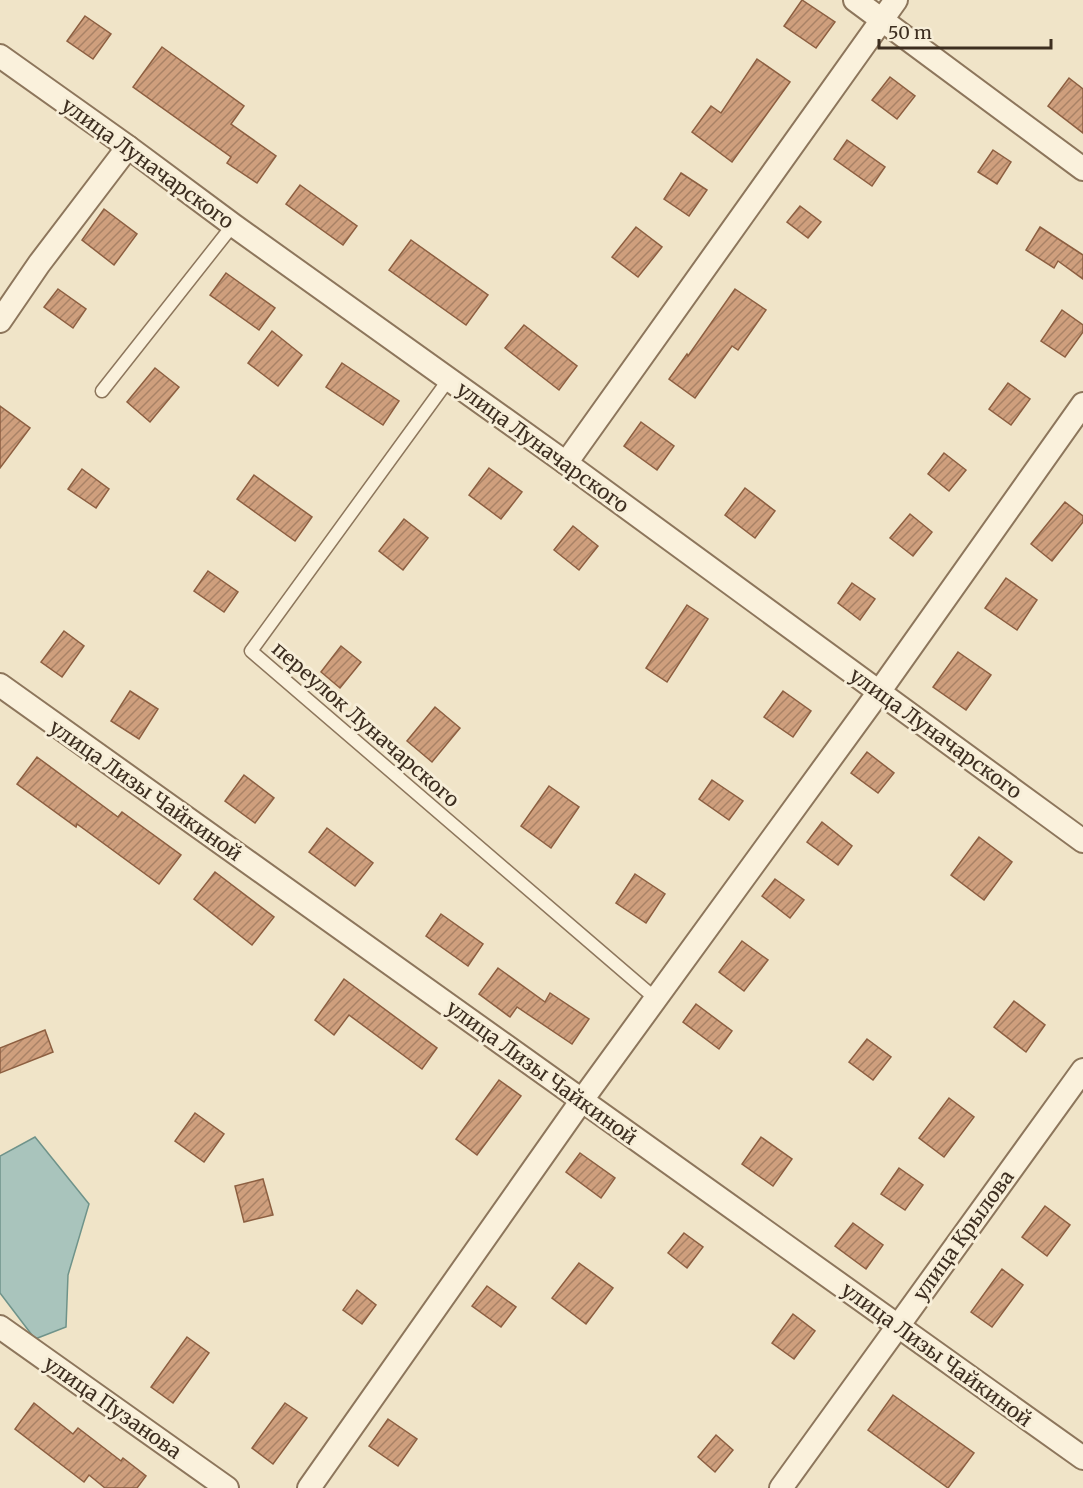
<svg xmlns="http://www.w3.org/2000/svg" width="1083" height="1488" font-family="Merriweather,serif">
<defs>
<pattern id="building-hatch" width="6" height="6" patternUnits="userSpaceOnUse" patternTransform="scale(1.5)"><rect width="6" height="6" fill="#cf9f7d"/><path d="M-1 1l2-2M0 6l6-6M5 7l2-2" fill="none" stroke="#a98266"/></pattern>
</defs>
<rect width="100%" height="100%" fill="#f0e4c8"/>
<path fill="#a9c4bc" stroke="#6f938a" stroke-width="1.5" d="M35,1137L89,1204L68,1275L66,1327L35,1339L0,1293V1156Z"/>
<g fill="url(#building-hatch)" stroke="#8d5f41" stroke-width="1.5">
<path d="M802,0L835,22L816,48L784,26Z"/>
<path d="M85,16L111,34L93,59L67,41Z"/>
<path d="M162,47L244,106L231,124L276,156L257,183L227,163L231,157L133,87Z"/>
<path d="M757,59L790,82L732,162L692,132L711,106L721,113Z"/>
<path d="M890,77L915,96L897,119L872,100Z"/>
<path d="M1069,78L1083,89V133L1048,106Z"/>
<path d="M847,140L885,167L872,186L834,159Z"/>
<path d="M993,150L1011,162L997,184L978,172Z"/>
<path d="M681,173L707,190L689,216L664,199Z"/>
<path d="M300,185L357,226L343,245L286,204Z"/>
<path d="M800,206L821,222L808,238L787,222Z"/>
<path d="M104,209L137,234L114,265L82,240Z"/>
<path d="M636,227L662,247L638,277L612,257Z"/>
<path d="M1040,227L1083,255V279L1058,261L1054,268L1026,250Z"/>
<path d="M411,240L488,295L466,325L389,270Z"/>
<path d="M226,273L275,308L259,330L210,295Z"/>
<path d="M58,289L86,309L73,328L44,307Z"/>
<path d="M735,289L766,310L738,350L732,346L695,398L669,379L687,354L688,356Z"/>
<path d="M1062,310L1083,325V332L1065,357L1041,341Z"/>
<path d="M524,325L577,366L559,390L505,348Z"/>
<path d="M272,331L302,355L278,386L248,363Z"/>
<path d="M342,363L399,401L383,425L326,387Z"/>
<path d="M155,368L179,387L150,422L127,402Z"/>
<path d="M1008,383L1030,399L1011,425L989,409Z"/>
<path d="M0,406L30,428L0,468Z"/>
<path d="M641,422L674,446L657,470L624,446Z"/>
<path d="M944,453L966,470L949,491L928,474Z"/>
<path d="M489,468L522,492L501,519L469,495Z"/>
<path d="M82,469L109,489L96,508L68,489Z"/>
<path d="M254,475L312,517L295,541L237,499Z"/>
<path d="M745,488L775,511L755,538L725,515Z"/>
<path d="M1065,502L1083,516V522L1052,561L1031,544Z"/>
<path d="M910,514L932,532L913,556L890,538Z"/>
<path d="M404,519L428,538L403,570L379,551Z"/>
<path d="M573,526L598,546L579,570L554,550Z"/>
<path d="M208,571L238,592L224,612L194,591Z"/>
<path d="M1006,578L1037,600L1017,630L985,608Z"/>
<path d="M852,583L875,599L860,620L838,603Z"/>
<path d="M687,605L708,619L667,682L646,668Z"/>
<path d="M64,631L84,646L62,677L41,662Z"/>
<path d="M341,646L361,662L340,688L321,672Z"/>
<path d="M958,652L991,675L966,710L933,687Z"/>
<path d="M130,691L158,709L139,739L111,721Z"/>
<path d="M783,691L811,711L793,737L764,717Z"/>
<path d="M435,707L460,728L432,762L407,741Z"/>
<path d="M867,752L894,773L878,793L851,773Z"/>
<path d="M37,757L118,817L122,812L181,855L159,884L77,824L76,827L17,784Z"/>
<path d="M244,775L274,798L255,823L225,801Z"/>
<path d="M712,780L743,801L729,820L699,799Z"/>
<path d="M549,786L579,807L551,848L521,826Z"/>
<path d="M822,822L852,846L838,865L807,842Z"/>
<path d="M327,828L373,863L355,886L309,852Z"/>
<path d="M979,837L1012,862L984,900L951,875Z"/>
<path d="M215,872L274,917L252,945L194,899Z"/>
<path d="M635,874L665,894L646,923L616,903Z"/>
<path d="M775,879L804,900L790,918L762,896Z"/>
<path d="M441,914L483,944L468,966L426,936Z"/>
<path d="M742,941L768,960L744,991L719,972Z"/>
<path d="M498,968L545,1002L550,993L589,1019L572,1044L517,1007L510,1017L479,994Z"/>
<path d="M344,979L437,1048L422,1069L349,1015L334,1035L315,1020Z"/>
<path d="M1014,1001L1045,1025L1026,1052L994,1027Z"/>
<path d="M696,1004L732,1031L719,1049L683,1022Z"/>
<path d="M45,1030L53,1052L0,1073V1048Z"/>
<path d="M867,1039L891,1057L873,1080L849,1062Z"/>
<path d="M499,1080L521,1096L477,1155L456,1139Z"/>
<path d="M949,1098L974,1117L944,1157L919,1138Z"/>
<path d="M195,1113L224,1134L204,1162L175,1141Z"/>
<path d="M761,1137L792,1159L773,1186L742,1164Z"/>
<path d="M580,1153L615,1178L601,1198L566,1172Z"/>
<path d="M899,1168L923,1185L905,1210L881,1194Z"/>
<path d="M263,1179L273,1215L244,1222L235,1186Z"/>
<path d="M1045,1206L1070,1225L1047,1256L1022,1237Z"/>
<path d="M853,1223L883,1245L866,1269L835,1246Z"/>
<path d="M684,1233L703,1247L687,1268L668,1253Z"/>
<path d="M579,1263L613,1288L586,1324L552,1298Z"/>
<path d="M1002,1269L1023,1285L992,1327L971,1312Z"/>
<path d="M487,1286L516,1307L501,1327L472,1306Z"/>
<path d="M357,1290L376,1305L362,1324L343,1310Z"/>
<path d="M793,1314L815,1331L794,1359L772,1343Z"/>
<path d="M187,1337L209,1353L173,1403L151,1387Z"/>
<path d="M893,1395L974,1453L948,1488L868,1430Z"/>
<path d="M34,1403L73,1434L78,1428L121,1461L123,1458L146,1476L137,1488H105L89,1475L84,1482L15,1429Z"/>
<path d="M285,1403L307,1418L273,1464L252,1448Z"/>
<path d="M388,1419L417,1439L398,1466L369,1446Z"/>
<path d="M716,1435L733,1450L715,1472L698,1457Z"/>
</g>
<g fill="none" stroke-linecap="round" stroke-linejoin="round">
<g stroke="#8d765c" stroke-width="15">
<g id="lane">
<path d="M449,379L251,651L656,999"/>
<path d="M102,391L233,225"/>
</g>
</g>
<g stroke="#8d765c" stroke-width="26">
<g id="street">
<path d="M855,0L1083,169"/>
<path d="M0,56L128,147L233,225L566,463L1083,841"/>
<path d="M0,321L39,264L128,147"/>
<path d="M566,463L896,0"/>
<path d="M0,685L1083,1458"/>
<path d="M0,1327L227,1488"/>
<path d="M309,1488L582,1100L879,692L1083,404"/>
<path d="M781,1488L1083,1070"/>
</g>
</g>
<use href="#lane" stroke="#faf1dc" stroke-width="12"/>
<use href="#street" stroke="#faf1dc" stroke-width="22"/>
</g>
<g text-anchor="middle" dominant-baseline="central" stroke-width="6" stroke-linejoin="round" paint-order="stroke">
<g font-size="20" fill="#3d2e20" stroke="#f7eed8">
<text transform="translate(148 163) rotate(36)">улица Луначарского</text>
<text transform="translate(543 447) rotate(36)">улица Луначарского</text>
<text transform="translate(366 724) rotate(41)">переулок Луначарского</text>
<text transform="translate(936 733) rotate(36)">улица Луначарского</text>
<text transform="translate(146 790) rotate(35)">улица Лизы Чайкиной</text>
<text transform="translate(542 1072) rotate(36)">улица Лизы Чайкиной</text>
<text transform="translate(963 1235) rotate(-54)">улица Крылова</text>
<text transform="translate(937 1354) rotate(36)">улица Лизы Чайкиной</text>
<text transform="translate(113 1407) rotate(35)">улица Пузанова</text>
</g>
</g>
<path d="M879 39v9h172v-9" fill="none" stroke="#3d2e20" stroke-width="3"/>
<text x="888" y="39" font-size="18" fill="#3d2e20" stroke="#f7eed8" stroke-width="4.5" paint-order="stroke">50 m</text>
</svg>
